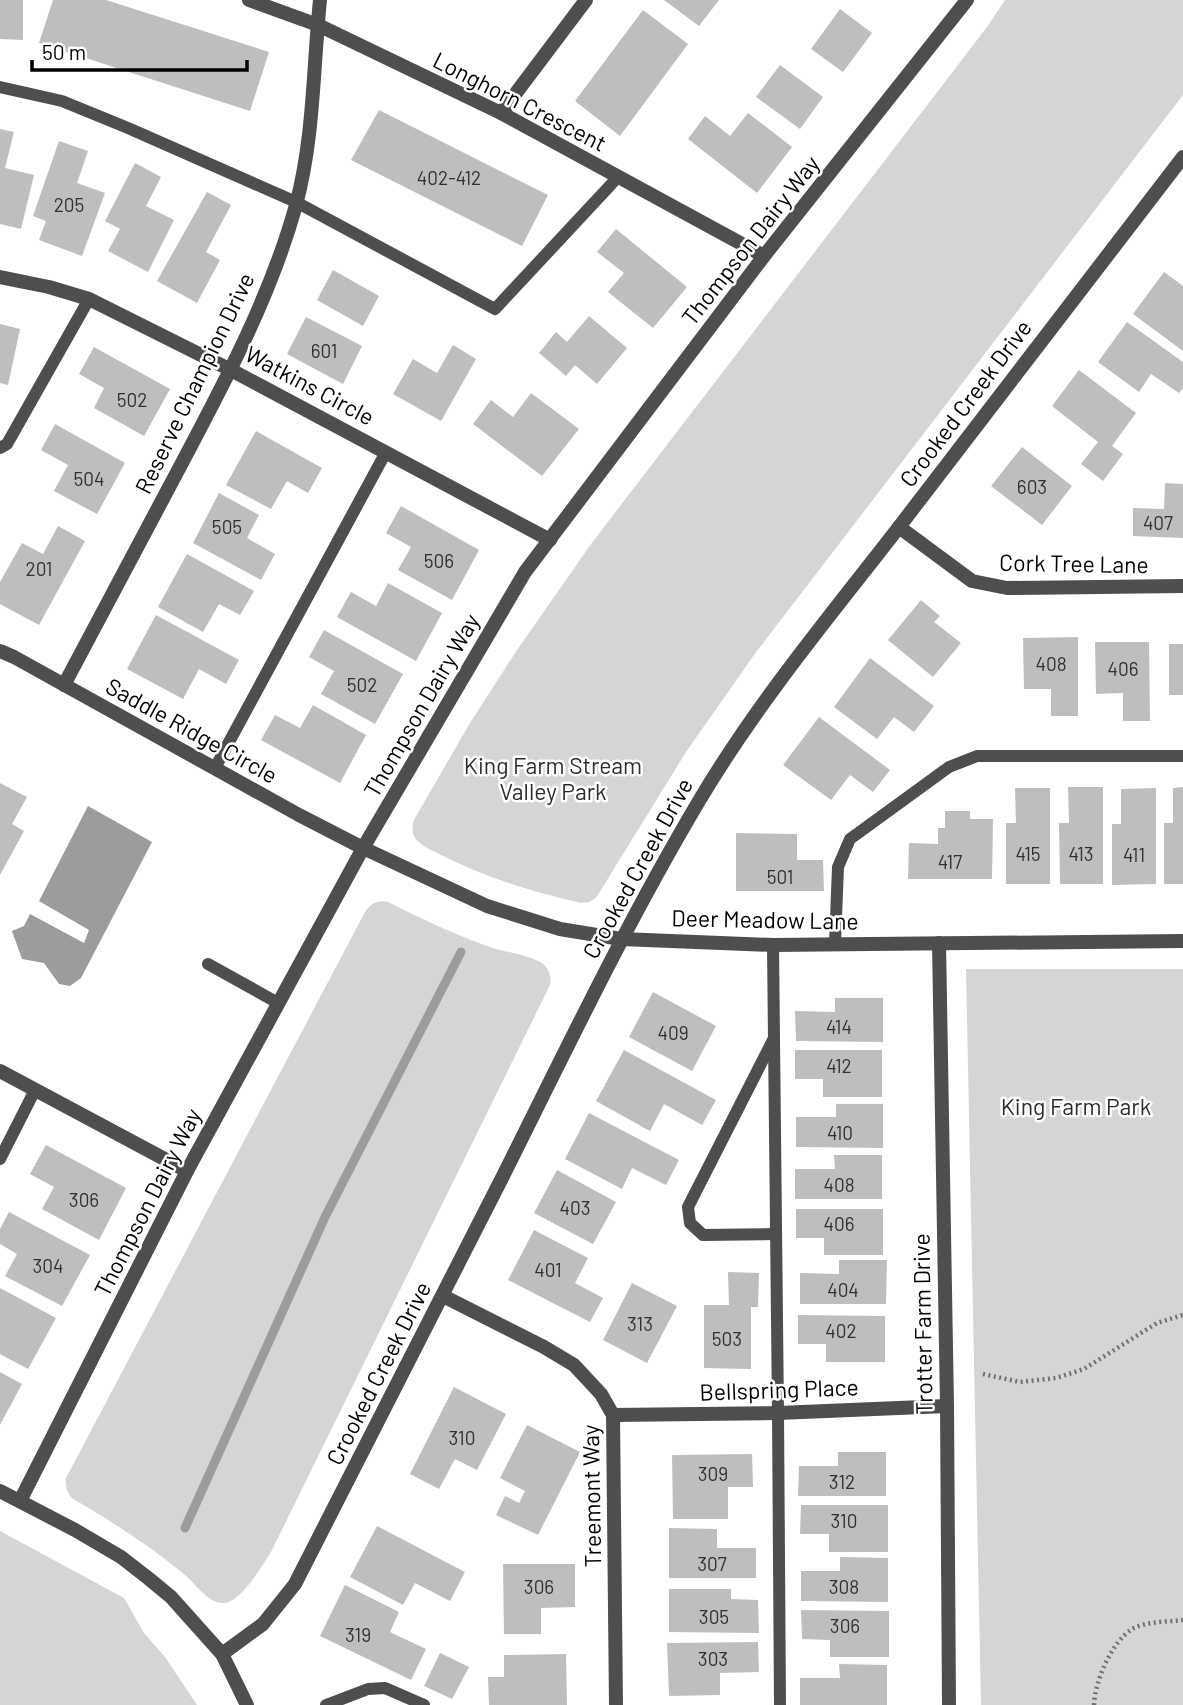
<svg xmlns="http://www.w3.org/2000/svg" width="1183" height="1705" font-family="Barlow,sans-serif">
<rect width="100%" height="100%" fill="#fff"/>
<g fill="#d5d5d5">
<path d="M1005,0H1183V95L754,655L686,752L596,898L589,902L581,903C533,892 487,878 443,856C434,851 422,847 416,839C411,832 412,825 415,818L470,723L517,650L591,544L987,27Z"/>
<path d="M382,901L388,902C420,918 453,934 487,946C503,952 525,954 540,962C548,966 552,976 550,985L271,1552C262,1566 241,1602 224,1603C208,1604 196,1584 185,1575C150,1546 113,1522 73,1499C67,1493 65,1487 66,1478L365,912C370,905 374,902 382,901Z"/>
<path d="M966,969H1183V1705H981Z"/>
<path d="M0,1531L124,1598L144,1633L165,1657L197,1705H0Z"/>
</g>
<path fill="#9c9c9c" d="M88,806L152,842L81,978L70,986L59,984L44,963L22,959L12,931L24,926L30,914L84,943L89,930L39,901Z"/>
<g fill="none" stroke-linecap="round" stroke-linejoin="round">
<path stroke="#9c9c9c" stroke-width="9" d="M185,1528L325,1217L461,952"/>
</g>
<g fill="#bebebe">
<path d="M0,0H23V40L0,39Z"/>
<path d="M53,0H106L269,52L250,111L39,43Z"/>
<path d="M664,0H719L699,26Z"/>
<path d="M840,9L872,33L843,72L811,49Z"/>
<path d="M643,10L688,44L620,136L575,101Z"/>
<path d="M780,65L823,97L800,129L756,97Z"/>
<path d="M379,110L548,195L522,246L351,160Z"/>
<path d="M748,113L792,147L757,193L688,139L705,116L730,136Z"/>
<path d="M0,129L14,132L5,168L34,175L21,229L0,224Z"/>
<path d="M59,141L88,151L77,183L105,193L82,256L39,240L46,221L33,216Z"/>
<path d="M135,163L161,177L146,206L174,220L148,272L108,251L120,229L105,221Z"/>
<path d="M207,192L231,205L206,252L220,260L197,303L157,281Z"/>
<path d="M616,229L687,287L653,328L608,292L624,273L597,252Z"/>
<path d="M333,270L379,296L363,326L317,300Z"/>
<path d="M1164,272L1183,286V351L1133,314Z"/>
<path d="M589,316L627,348L597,384L575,365L566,376L539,353L556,332L567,342Z"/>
<path d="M306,317L362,346L343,384L287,354Z"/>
<path d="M1127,322L1183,362V388L1179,393L1151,374L1139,392L1098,362Z"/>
<path d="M0,324L20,329L8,385L0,383Z"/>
<path d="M453,345L476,359L441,421L393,394L413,359L437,373Z"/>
<path d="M94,347L170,389L144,436L94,408L104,388L79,374Z"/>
<path d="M1079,370L1136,413L1112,446L1123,454L1103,481L1081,464L1098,442L1052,406Z"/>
<path d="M531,393L579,429L542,476L473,424L491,400L513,417Z"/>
<path d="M55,424L125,463L97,514L54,491L68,465L41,450Z"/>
<path d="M256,431L322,468L308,493L287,481L271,509L226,485Z"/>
<path d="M1022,447L1072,486L1042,525L991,486Z"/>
<path d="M1165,483L1183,484V538L1133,536V508L1164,509Z"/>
<path d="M219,493L259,515L247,538L275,554L261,580L193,543Z"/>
<path d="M401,506L479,550L452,600L398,570L411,547L386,533Z"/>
<path d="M58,526L85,541L39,625L0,604V582L22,543L43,554Z"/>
<path d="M187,554L254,591L240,615L219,604L203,632L158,607Z"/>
<path d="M388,583L442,613L416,661L337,617L351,592L376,606Z"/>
<path d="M921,600L940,616L934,622L961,643L933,677L888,640Z"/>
<path d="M156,615L239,660L226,684L199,669L183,699L127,669Z"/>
<path d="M324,630L403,674L375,724L321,694L334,671L309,657Z"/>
<path d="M1078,637V716H1051V689H1024L1023,638Z"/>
<path d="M1095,642H1149L1150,721H1123V693L1096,694Z"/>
<rect x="1169" y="644" width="14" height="51"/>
<path d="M870,658L934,706L914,732L894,717L877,739L834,707Z"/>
<path d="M313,705L366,735L340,783L261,740L275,715L300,728Z"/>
<path d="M819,717L890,770L873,792L850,775L831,800L783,765Z"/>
<path d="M0,783L27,797L12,824L24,831L0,875Z"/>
<path d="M1068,787H1103V884H1060L1059,823H1069Z"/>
<path d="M1183,787V884H1164V823H1173V788Z"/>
<path d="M1015,788H1050V884H1006V823H1016Z"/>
<path d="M1156,788V884L1112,885V824H1121V789Z"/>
<path d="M945,811H970V819H993L992,879H908L909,843L938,844V828H945Z"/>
<path d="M736,833L797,834V860H823L824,891H736Z"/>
<path d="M653,992L716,1026L692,1071L629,1037Z"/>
<path d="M835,998H883V1042L796,1041L795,1011L835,1012Z"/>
<path d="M624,1050L716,1100L702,1125L664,1104L650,1131L596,1101Z"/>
<path d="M795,1050H882V1097H823V1079H795Z"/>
<path d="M836,1104H883V1148L796,1147V1117H836Z"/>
<path d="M589,1113L679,1160L666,1185L632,1168L622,1189L565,1159Z"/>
<path d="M46,1145L126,1188L99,1240L42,1209L54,1187L30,1174Z"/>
<path d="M834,1155H882V1199H795V1169H835Z"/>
<path d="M557,1170L616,1202L593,1244L534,1213Z"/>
<path d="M796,1209H883V1255H824V1238H796Z"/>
<path d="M9,1212L90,1255L62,1306L5,1276L17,1254L0,1244V1229Z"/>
<path d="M534,1230L588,1258L575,1283L603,1298L590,1322L508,1280Z"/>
<path d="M839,1260H887L886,1304H800V1273L839,1274Z"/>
<path d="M728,1272L759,1273L758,1307H751V1369L704,1368V1305H729Z"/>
<path d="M632,1283L677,1306L647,1363L603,1340Z"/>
<path d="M0,1288L56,1318L28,1369L0,1354Z"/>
<path d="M798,1315L885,1316V1362H826V1344H798Z"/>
<path d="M0,1372L22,1384L0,1425Z"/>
<path d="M454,1387L506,1414L477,1470L455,1459L439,1489L410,1474Z"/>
<path d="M527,1425L580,1452L538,1535L496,1515L505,1496L519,1503L525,1491L500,1478Z"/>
<path d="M838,1452H886V1496H798L799,1466H838Z"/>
<path d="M752,1454L753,1487H728V1519H673L672,1455Z"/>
<path d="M801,1505H888V1552H829V1534H800Z"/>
<path d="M377,1526L465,1572L450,1601L415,1583L403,1605L350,1577Z"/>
<path d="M669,1528L717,1529V1548H756V1578H669Z"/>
<path d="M840,1557L888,1558V1602L801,1601V1571H840Z"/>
<path d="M503,1564H575V1607L541,1608V1634H504Z"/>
<path d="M345,1585L399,1612L390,1632L426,1649L411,1680L320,1636Z"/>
<path d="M669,1589H731V1599L758,1600L759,1633L669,1632Z"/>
<path d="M801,1610L889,1611V1657H830V1640L802,1639Z"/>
<path d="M758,1642L759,1672L720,1673V1695L669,1696L667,1643Z"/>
<path d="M440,1653L469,1667L452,1699L424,1686Z"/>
<path d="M566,1654L567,1705H489L488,1677H504V1655Z"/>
<path d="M839,1664L887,1665V1705H800V1678H840Z"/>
</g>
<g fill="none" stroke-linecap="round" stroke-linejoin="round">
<g stroke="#707070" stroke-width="4.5" stroke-dasharray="2 3.5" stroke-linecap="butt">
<path d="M983,1374L1020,1382L1056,1378L1084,1369L1157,1323L1183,1315"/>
<path d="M1094,1705C1095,1681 1112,1640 1134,1628C1149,1621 1167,1622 1183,1620"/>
</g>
<g stroke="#4e4e4e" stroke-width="12">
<path d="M0,87L62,101L128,128L296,202L495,309L618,177"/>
<path d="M0,448L7,444L89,299"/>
<path d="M215,768L386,452"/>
<path d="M835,944L838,867L850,839L949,767L977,756H1183"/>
<path d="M773,945L778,1413L780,1705"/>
<path d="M208,964L278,1003"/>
<path d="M773,1040L688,1207L690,1223L703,1235L776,1234"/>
<path d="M0,1159L35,1090"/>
<path d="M326,1705L368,1689L385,1688L424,1705"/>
</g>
<g stroke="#4e4e4e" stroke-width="14">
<path d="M249,0L318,25L501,113L764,256"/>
<path d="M501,113L586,0"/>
<path d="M0,277L49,287L89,299L231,370L550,540"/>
<path d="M899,527L972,581L1007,588L1183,586"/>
<path d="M0,651L14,657L299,815L363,848L487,906L560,929L621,939L773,945L1183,941"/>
<path d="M64,685C104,610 143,535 183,461C227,378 271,295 296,205C314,138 313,68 320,0"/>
<path d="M939,943L947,1406L949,1705"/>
<path d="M0,1071L187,1171"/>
<path d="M443,1296L544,1347L574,1365L601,1394L613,1415L616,1705"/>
<path d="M613,1415L778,1413L947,1406"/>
<path d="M0,1491L75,1530L121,1557L148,1578L171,1597L222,1654L247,1705"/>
<path d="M20,1501L187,1171L363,848L525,572L764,256L967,0"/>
<path d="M222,1654L263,1624L295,1584C364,1448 434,1313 503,1176C566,1050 627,922 699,801C757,703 830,616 899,527C994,404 1088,280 1183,157"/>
</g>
</g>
<g text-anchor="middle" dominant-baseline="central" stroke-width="5" stroke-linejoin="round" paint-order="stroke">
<g font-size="19" fill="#303030">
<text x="449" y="177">402-412</text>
<text x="69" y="204">205</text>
<text x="324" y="350">601</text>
<text x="132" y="399">502</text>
<text x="89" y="478">504</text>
<text x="1032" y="486">603</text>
<text x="1158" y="522">407</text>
<text x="227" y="526">505</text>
<text x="439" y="560">506</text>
<text x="39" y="568">201</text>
<text x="1051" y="663">408</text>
<text x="1123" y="668">406</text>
<text x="362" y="684">502</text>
<text x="1028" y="853">415</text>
<text x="1081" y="853">413</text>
<text x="1134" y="854">411</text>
<text x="950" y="861">417</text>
<text x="780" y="876">501</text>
<text x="839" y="1026">414</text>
<text x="673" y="1032">409</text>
<text x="839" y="1065">412</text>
<text x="840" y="1132">410</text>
<text x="839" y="1184">408</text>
<text x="84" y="1199">306</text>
<text x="575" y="1207">403</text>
<text x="839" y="1223">406</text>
<text x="48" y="1265">304</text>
<text x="548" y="1269">401</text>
<text x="843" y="1289">404</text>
<text x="640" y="1323">313</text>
<text x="841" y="1330">402</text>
<text x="727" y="1338">503</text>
<text x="462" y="1437">310</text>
<text x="713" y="1473">309</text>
<text x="842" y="1481">312</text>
<text x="844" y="1520">310</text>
<text x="712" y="1563">307</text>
<text x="539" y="1586">306</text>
<text x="844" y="1586">308</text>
<text x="714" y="1616">305</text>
<text x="845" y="1625">306</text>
<text x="358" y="1634">319</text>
<text x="713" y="1658">303</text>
</g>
<g font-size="23" fill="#000" stroke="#fff">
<text transform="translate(520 101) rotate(27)">Longhorn Crescent</text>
<text transform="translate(750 240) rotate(-52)">Thompson Dairy Way</text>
<text transform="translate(194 383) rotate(-64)">Reserve Champion Drive</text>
<text transform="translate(310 385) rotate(28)">Watkins Circle</text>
<text transform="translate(965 403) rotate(-53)">Crooked Creek Drive</text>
<text transform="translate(1074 563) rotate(1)">Cork Tree Lane</text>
<text transform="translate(421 705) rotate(-60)">Thompson Dairy Way</text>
<text transform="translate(192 730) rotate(29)">Saddle Ridge Circle</text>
<text transform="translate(637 868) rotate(-61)">Crooked Creek Drive</text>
<text transform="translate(765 919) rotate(1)">Deer Meadow Lane</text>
<text transform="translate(147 1202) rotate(-63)">Thompson Dairy Way</text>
<text transform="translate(922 1324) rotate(-91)">Trotter Farm Drive</text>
<text transform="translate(378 1373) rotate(-63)">Crooked Creek Drive</text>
<text transform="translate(779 1389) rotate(-2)">Bellspring Place</text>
<text transform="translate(591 1496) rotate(-91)">Treemont Way</text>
</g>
<g font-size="23" fill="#2c2c2c" stroke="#fff">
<text x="553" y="765">King Farm Stream<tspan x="553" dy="26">Valley Park</tspan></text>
<text x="1076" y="1106">King Farm Park</text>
</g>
</g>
<path d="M32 60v10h215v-10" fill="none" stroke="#000000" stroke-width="3.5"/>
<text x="42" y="60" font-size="21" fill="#000000" stroke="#ffffff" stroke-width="5" paint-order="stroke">50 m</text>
</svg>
